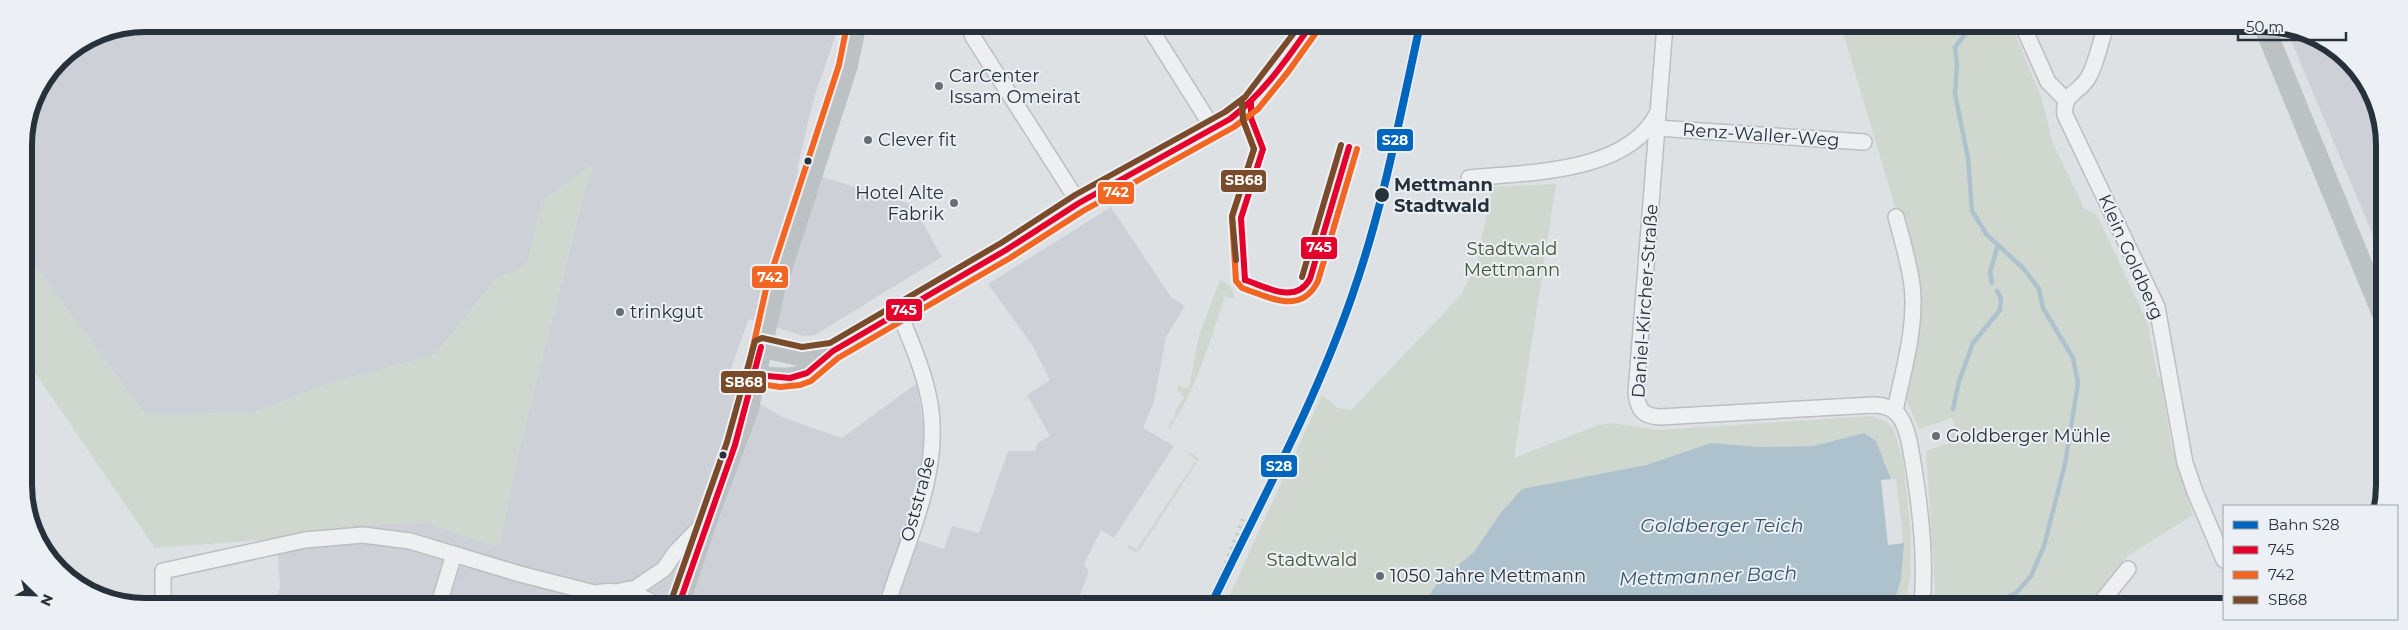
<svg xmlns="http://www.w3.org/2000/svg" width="2408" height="630" font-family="Montserrat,sans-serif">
<rect width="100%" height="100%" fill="#dee1e4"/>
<g fill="#cdd1d7">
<path d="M146,24L839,25L814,98L797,169L913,205L942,257L815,335L804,336L749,319L725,384L784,418L842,438L917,383L926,445L902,535L944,549L952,526L979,533L1008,451H1035L1037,443L1050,436L1027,395L1050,380L1032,345L988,284L1111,207L1171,297L1185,306L1166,337L1154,402L1143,428L1174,446L1114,538L1101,530L1084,564L1089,572L1076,605L275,604L280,587L277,539L354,525L428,523L499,546L520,445L582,200L593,165L542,201L527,265L495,280L435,355L327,384L252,413L146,415L31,261L25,257L24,138L33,99L60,59L99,33Z"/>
<path d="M2285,26L2349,60L2382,122V257Z"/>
</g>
<g fill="#d0d7cf">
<path d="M1841,26H2012L2041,97L2053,143L2084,208L2097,215L2148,324L2157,374L2161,379L2171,444L2193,515L2129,555L2086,606H1934L1935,588L1926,451L1952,442L1948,430L1955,427L1952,418L1919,429L1904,394L1914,270Z"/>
<path d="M593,164L582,200L520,445L499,547L428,523L354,525L277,539L155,548L25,358V257L31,261L146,415L252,413L327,384L435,355L495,280L527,265L542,201Z"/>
<path d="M1556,184L1514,458L1595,426L1611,423L1659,430L1873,416L1885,421L1893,428L1903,459L1911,536L1910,577L1905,606H1893C1908,556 1902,528 1896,479H1891L1885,461L1864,433L1813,446L1759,447L1711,443L1646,465L1522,489L1502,511L1473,553L1439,580L1423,605H1225L1322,395L1337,408L1351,410L1461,295L1477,262L1492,187Z"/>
<path d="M1220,280C1230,285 1233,288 1234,299L1225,296C1210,341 1196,391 1168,431L1170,420L1174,419L1176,409L1184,398L1177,389L1178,386L1189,388L1199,335Z"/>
<path d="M1190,452L1199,459L1139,551L1134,552L1127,547L1129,545L1137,549L1196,460L1188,454Z"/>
</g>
<path fill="#aec2ce" d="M1864,433L1876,441L1891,479L1881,480L1888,545L1904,543L1901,579L1893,606L1423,605L1439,580L1473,553L1502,511L1522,489L1646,465L1711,443L1759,447L1813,446Z"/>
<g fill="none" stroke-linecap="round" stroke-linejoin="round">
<g stroke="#aec2ce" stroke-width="4.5">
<path d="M1968,26L1966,33L1955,47L1957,65L1955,94L1968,158L1972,211L1987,235L2023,268L2039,289L2043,308L2073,358L2078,383L2065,464L2044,546L2031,576L2017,592L1993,606"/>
<path d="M1992,283L1990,272L1998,245"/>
<path d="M1953,409L1959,381L1973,343L2000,310L2001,298L1997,291"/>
</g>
<g stroke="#bcbfc2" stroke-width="18">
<g id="street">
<path d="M969,25L973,37L1079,203"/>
<path d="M1148,25L1214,130"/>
<path d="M1665,25L1636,393C1638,410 1643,416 1660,417L1873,405C1883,405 1894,408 1900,417C1909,431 1911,452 1914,469C1921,515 1926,559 1922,606"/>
<path d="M2023,26L2048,82L2066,100"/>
<path d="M2106,26C2100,42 2097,63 2088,78C2079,93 2062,94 2065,115L2157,307L2185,463L2195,492L2224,560"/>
<path d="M1657,128L1864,142"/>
<path d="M1469,178C1527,172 1626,174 1657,114"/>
<path d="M1895,411C1903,370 1917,327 1912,285C1909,262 1902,239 1896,217"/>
<path d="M620,591L636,588L664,569L675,553L704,523"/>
<path d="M594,593C614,589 638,593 655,604"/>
<path d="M889,599C909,536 943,467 929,399C923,368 910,340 899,312"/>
<path d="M163,604V571L305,540L363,535L410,541L520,574L594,593L606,604"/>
<path d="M439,604L454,554"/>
<path d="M2098,606L2128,569"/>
</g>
</g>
<use href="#street" stroke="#eeeff0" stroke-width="15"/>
<g stroke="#bcc1c3" stroke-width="21">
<path d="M2264,26L2382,313"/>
<path d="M761,347L802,356L833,351"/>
<path d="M756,375C792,382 808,379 833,351L1006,250L1079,203L1230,119L1251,103L1281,67L1311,25"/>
<path d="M679,604L707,520L748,410L774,292L847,67L856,25"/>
</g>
<path stroke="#c7c9cb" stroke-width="4" stroke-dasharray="2.5 5" stroke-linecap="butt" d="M1209,605L1243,519"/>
<g stroke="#ecf0f4" stroke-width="10">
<g id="bus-1">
<path d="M1245,280C1267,287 1295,305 1310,279L1349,147"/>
<path d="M1245,280L1241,218L1263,149L1251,118V103"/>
<path d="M756,375L790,378L807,373L833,351L1006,250L1079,203L1230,119C1264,93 1287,59 1311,25"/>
<path d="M679,604L735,445L761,347"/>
</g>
</g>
<g stroke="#ecf0f4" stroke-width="10">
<g id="bus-2">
<path d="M847,25L839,65L766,289L747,374L749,380L754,383L780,387L800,385L811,381L838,358L1010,258L1083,211L1234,127L1258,109L1288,72L1318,30"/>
<path d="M1242,103L1243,120L1254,149L1232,217L1236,281L1242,288C1269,297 1301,316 1318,281L1357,149"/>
</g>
</g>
<g stroke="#ecf0f4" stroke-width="10">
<g id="bus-3">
<path d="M1236,260L1232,216L1254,149L1243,120L1242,103"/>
<path d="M1302,277L1341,145"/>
<path d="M671,601L727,442L755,341L762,338L802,347L830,343L1001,243L1075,195L1225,112L1245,97L1300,25"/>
</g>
</g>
<use href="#bus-1" stroke="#e4002b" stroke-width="6"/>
<use href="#bus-2" stroke="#f26522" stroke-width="6"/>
<use href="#bus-3" stroke="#7a4b2a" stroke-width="6"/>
<g stroke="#ecf0f4" stroke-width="11">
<path id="rail-1" d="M1211,605C1260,503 1315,403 1352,296C1383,208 1400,116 1420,25"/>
</g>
<use href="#rail-1" stroke="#0065bd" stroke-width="8"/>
</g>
<g fill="#676f76" stroke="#ecf0f4" stroke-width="2">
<circle cx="939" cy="86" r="5"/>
<circle cx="868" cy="140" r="5"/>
<circle cx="954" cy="203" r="5"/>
<circle cx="620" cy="312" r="5"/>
<circle cx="1936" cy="436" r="5"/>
<circle cx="1380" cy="576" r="5"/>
</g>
<g fill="#27313b" stroke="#ecf0f4" stroke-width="2">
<circle cx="808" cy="161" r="4.5"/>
<circle cx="1382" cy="195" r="8"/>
<circle cx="723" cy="455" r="4.5"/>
</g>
<g text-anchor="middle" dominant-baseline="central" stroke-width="4" stroke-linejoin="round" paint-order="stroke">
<g font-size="18" fill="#27313b" stroke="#ecf0f4" text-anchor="start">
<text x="949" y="76">CarCenter<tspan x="949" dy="21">Issam Omeirat</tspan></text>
<text x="878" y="140">Clever fit</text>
<text x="944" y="193" text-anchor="end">Hotel Alte<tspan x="944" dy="21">Fabrik</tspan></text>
<text x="630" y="312">trinkgut</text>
<text x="1946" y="436">Goldberger Mühle</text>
<text x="1390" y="576">1050 Jahre Mettmann</text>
</g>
<g font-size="18" fill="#27313b" stroke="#ecf0f4">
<text transform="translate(1761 135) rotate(4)">Renz-Waller-Weg</text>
<text transform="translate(2131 257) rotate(66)">Klein Goldberg</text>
<text transform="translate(1645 301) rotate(-86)">Daniel-Kircher-Straße</text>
<text transform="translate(918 499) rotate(-75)">Oststraße</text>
</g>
<g font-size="18" font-weight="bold" fill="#27313b" stroke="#ecf0f4" text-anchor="start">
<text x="1394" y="185">Mettmann<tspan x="1394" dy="21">Stadtwald</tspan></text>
</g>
<g font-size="18" fill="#405635" stroke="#ecf0f4">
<text x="1512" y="249">Stadtwald<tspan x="1512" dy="21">Mettmann</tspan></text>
<text x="1312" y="560">Stadtwald</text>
</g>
<g font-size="19" font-style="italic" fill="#33566d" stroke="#ecf0f4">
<text x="1722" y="525">Goldberger Teich</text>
<text transform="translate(1708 576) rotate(-2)">Mettmanner Bach</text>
</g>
</g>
<path d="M0 0H2408V630H0ZM145 32H2263A113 113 0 0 1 2376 145V485A113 113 0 0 1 2263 598H145A113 113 0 0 1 32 485V145A113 113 0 0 1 145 32Z" fill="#ecf0f4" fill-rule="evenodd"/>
<path fill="none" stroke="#27313b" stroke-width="6" d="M145 32H2263A113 113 0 0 1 2376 145V485A113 113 0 0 1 2263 598H145A113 113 0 0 1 32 485V145A113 113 0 0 1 145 32Z"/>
<g stroke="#ecf0f4" stroke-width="2">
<rect x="1376" y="128" width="38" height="24" rx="5" fill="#0065bd"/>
<rect x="1220" y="169" width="47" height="24" rx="5" fill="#7a4b2a"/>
<rect x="1097" y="181" width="38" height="24" rx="5" fill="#f26522"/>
<rect x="1300" y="236" width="38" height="24" rx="5" fill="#e4002b"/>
<rect x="751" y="265" width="38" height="24" rx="5" fill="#f26522"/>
<rect x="885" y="298" width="38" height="24" rx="5" fill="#e4002b"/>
<rect x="720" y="370" width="47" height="24" rx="5" fill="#7a4b2a"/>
<rect x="1260" y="454" width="38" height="24" rx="5" fill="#0065bd"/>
</g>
<g font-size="14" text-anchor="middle" font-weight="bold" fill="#fff">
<text x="1395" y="145">S28</text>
<text x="1244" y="185">SB68</text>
<text x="1116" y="197">742</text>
<text x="1319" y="252">745</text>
<text x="770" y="282">742</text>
<text x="904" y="315">745</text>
<text x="744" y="387">SB68</text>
<text x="1279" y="471">S28</text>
</g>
<rect x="2223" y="505" width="175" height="115" fill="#ecf0f4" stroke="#9da4aa"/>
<rect x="2233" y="521" width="25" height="8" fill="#0065bd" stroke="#9da4aa"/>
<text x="2268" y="530" font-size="15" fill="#27313b">Bahn S28</text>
<rect x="2233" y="546" width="25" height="8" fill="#e4002b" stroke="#9da4aa"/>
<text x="2268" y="555" font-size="15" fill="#27313b">745</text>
<rect x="2233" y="571" width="25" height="8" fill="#f26522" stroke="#9da4aa"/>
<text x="2268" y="580" font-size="15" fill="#27313b">742</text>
<rect x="2233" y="596" width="25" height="8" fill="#7a4b2a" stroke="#9da4aa"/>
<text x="2268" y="605" font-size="15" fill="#27313b">SB68</text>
<g transform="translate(35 595) rotate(113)" stroke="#ecf0f4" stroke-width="4" paint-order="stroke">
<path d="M0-4L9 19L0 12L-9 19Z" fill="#27313b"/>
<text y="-8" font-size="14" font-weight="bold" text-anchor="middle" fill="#27313b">N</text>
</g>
<path d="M2238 32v8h108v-8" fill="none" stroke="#27313b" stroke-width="2.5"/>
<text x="2246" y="32" font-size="15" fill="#27313b" stroke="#ecf0f4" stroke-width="4" paint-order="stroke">50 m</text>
</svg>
